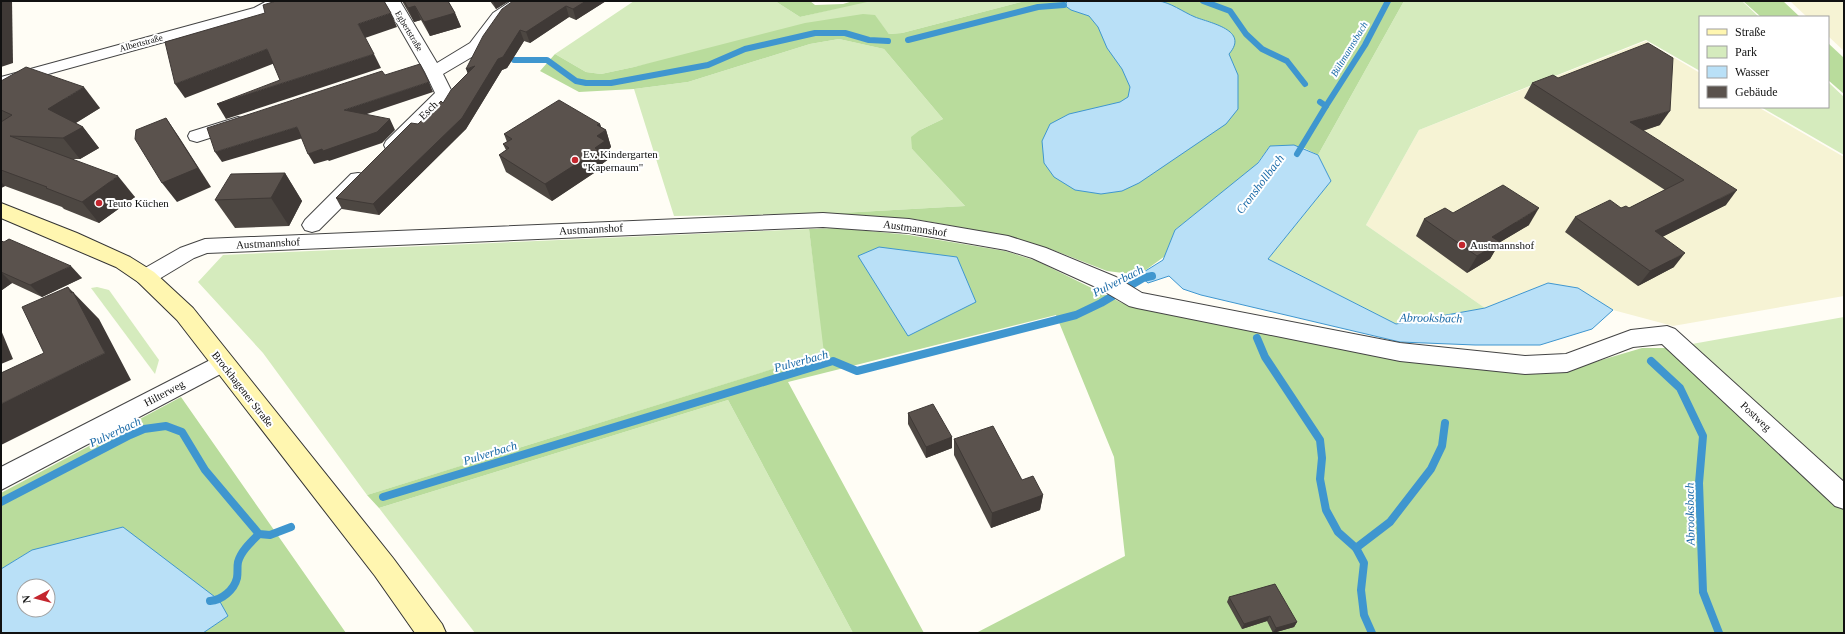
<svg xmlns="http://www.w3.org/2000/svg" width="1845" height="634" font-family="'Times New Roman',serif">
<rect width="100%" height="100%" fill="#fffdf5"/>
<g fill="#f6f3d4">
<path d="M1790,1H1844V51L1828,36V17H1807Z"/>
<path d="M1646,41L1700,73V107H1758L1844,157V296L1673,326L1613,310L1578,288L1548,283L1485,308L1366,225L1419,130Z"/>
</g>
<g fill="#d5ebbd">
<path d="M634,1H775L800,17L867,1H1025L902,33L889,34L875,16L601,74L586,72L555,54Z"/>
<path d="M1404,1H1742L1759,17H1700V71L1646,40L1419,130L1366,225L1485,308L1396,324L1268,259L1331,181L1318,155Z"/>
<path d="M839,39L884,49L943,119L920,130L912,149L965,206L823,214L674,216L634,89L688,82L810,44Z"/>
<path d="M1828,82L1844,97V155L1761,107H1828Z"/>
<path d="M809,229L825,353L367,495L263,353L198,282L223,255Z"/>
<path d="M97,287L109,290L159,360L155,374L91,288Z"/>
<path d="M1844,317V486L1692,344Z"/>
<path d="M728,400L853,633H475L379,508Z"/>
</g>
<g fill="#b9dc9c">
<path d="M775,1H810L815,5L843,4L853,1L867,2L800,17Z"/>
<path d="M1025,1H1404L1318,155L1302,147L1270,146L1256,165L1175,230L1165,256L1139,275L1107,271L1048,248L992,233L914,219L823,214L965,206L912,149L911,137L920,130L943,119L884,49L839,39L810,44L688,82L634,89L579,92L540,71L555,54L586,72L601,74L634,67L805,23L863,14L875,15L889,34L902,33Z"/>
<path d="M1743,1H1783L1800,17H1761Z"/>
<path d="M1828,43L1844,58V94L1828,80Z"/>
<path d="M839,228L909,235L1005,251L1037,261L1122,303L1155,312L1402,359L1571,369L1642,348H1674L1844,505V633H976L1125,556L1114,457L1056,315L788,382L924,633H853L728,400L379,508L367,495L824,353L809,229Z"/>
<path d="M181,397L346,633H203L228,616L32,550L1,569V493Z"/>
</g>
<g fill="#b9e0f7" stroke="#3f96cf" fill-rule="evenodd">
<path d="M1068,1C1098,1 1128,0 1158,1C1170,2 1183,12 1195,17C1210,23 1250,30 1229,54L1238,75V109L1226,124L1139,183L1122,191L1101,194L1075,190L1054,177L1044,163L1042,141L1050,124L1069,114L1120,102L1128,97L1130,87L1122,69L1107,48L1098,27L1089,16L1071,10L1064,5Z"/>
<path d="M1294,145L1318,155L1331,181L1268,259L1396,324L1485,308L1548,283L1578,288L1613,310L1592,329L1540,345H1475L1400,342L1201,295L1183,289L1169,276L1148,283L1139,275L1163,260L1175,230L1258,163L1270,146Z"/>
<path d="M879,247L957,257L976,302L908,336L858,256Z"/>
<path d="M123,527L219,600L228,616L203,633H1V569L32,550ZM24,586H48V610H24Z"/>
</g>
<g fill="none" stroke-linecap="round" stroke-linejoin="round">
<g stroke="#3f96cf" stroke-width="6">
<path d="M1203,1L1230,11L1246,34L1262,49L1287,61L1305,84"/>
<path d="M908,40L1038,7L1064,5"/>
<path d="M514,60H547L576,81L586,83H611L708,65L745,49L815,33H845L869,40L888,41"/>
<path d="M1326,106L1365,45L1388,1"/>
<path d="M1297,154L1326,106L1320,102"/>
</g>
<g stroke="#3f96cf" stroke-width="8">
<path d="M1257,338L1265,357L1320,440L1322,458L1320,479L1326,510L1338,532L1356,548L1364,563L1361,590L1364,615L1372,633"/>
<path d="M1651,361L1680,388L1703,436L1699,483L1703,592L1719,633"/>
<path d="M383,497L833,361L857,371L1076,315L1101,303L1143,278L1152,276"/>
<path d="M1,502L130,435L144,429L166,426L182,432L205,470L259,534L270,535L291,527"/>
<path d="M1356,548L1390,522L1431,469L1442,446L1445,423"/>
<path d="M210,601C222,600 234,590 237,578C238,572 237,567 238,562C241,551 251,542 259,534"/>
</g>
<g stroke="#444" stroke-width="2">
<g id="minor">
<path d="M267,1H288L286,4L266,14L1,87V77L254,8Z"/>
<path d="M384,1H400L437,63L470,43L493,13L511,1H530L505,19L482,51L443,74L453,94L400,149L393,151L386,149L384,145L386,141L435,93L425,72Z"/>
<path d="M238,117L244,119L247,123L244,127L197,142L190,140L188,136L190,132Z"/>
<path d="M358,173L365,174L368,179L365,184L319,230L312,232L305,230L302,225L305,220L351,174Z"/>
<path d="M823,213L909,219L1008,236L1046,248L1116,277L1142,293L1400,343L1525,356L1566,354L1631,330L1667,326L1675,329L1844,482V509L1835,506L1662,344L1633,347L1567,372L1525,374L1400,361L1137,308L1129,306L1100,289L1032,258L1006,250L909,233L823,227L207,253L194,258L154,282L146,285L138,282L135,277L138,272L180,248L205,239Z"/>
<path d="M222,354L230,357L233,363L230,369L1,490V467Z"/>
</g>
</g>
<g stroke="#333" stroke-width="2">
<path id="secondary" d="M1,203L77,233L130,257L154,272L193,308L393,558L442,624L446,633H415L375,576L177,320L138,282L116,267L1,218Z"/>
</g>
<use href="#minor" fill="#fff" fill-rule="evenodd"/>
<use href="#secondary" fill="#fff6b0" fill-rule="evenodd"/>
</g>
<g fill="#4d4742">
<path d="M402,1H448L455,13L461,27L430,36L421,20L414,22Z"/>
<path d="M490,1H509L496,9Z"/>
<path d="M513,1H606L576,20L569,17L530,43L524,41L507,68L502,70L466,129L379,215L342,209L336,198L418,124L443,103L467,74Z"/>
<path d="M1,81L100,108L76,123L83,127L99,148L80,159H72L135,197L99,223L64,209L62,207L5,186L1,188Z"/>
<path d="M1532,83L1660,125L1643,131L1726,205L1662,237L1674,267L1638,286L1565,232L1575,217L1621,208H1629L1665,190L1524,98Z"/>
<path d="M600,124L601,127L606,130L611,147L608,150L610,158L602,164L603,167L552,201L506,172L499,155L506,150L503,144L507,142L504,134Z"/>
<path d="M285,173L302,201L289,226L235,228L215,200Z"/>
<path d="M1453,213L1529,225L1500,242L1490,259L1467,273L1416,236L1424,219Z"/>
<path d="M1,241L82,278L42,297L12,283L2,290H1Z"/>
<path d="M908,413L952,437V448L926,458L908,424Z"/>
<path d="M954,439L1022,480L1043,495L1040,510L991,528L954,455Z"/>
<path d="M1229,597L1297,622L1294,627L1273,633L1267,621L1242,629L1227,602Z"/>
</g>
<g fill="#3f3936">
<path d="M1,1H12L13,63L1,67Z"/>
<path d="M493,1H509L496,9Z"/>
<path d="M586,1H606L576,20L573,9Z"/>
<path d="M415,6L421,20L414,22L408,8Z"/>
<path d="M566,6L569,17L530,43L526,32Z"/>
<path d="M391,13L397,27L365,38L358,24Z"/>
<path d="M455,13L461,27L430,36L424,22Z"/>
<path d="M520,30L524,41L507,68L502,70L466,129L379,215L373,204L498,59Z"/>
<path d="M267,49L275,63L185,98L175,84Z"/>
<path d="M374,54L381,68L226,119L217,104Z"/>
<path d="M475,66L470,80L466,69Z"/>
<path d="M429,82L433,92L349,120L344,110Z"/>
<path d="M84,87L100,108L64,130L48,109Z"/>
<path d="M1670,111L1660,125L1621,137L1630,122Z"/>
<path d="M166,118L179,137L211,187L177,202L162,183Z"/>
<path d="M390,119L395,130L382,143L329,161L328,160L314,164L308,154Z"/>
<path d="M600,124L603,133L606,130L611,147L608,150L610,158L602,164L603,167L552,201L545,184L595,148L597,136V125Z"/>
<path d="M83,127L99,148L80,159L63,138Z"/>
<path d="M297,127L303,138L222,162L215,152Z"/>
<path d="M285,173L302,201L289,226L271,198Z"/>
<path d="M118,176L135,197L99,223L82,202Z"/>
<path d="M1,182L5,186L1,188Z"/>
<path d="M1737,190L1726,205L1644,246L1655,231Z"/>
<path d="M1539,208L1529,225L1482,253L1492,237Z"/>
<path d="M1500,242L1490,259L1467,273L1477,256Z"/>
<path d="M1685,253L1674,267L1638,286L1650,271Z"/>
<path d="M71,266L82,278L42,297L30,285Z"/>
<path d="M1,272L12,283L2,290L1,289Z"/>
<path d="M68,287L99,319L131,380L1,445V404L105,353L71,293Z"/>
<path d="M1,330L13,359L1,364Z"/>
<path d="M952,437V448L926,458V447Z"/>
<path d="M1043,495L1040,510L991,528L992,513Z"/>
<path d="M1270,616L1267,621L1242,629L1244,624Z"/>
<path d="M1297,622L1294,627L1273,633L1276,628Z"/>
</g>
<g fill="#5a524d" stroke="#3f3936">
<path d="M276,1H384L391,13L358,24L374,54L217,104L280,80L267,49L175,84L165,42L265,13L263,5Z"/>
<path d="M404,1H448L455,13L424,22L415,6L408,8Z"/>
<path d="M513,1H586L573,9L566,6L526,32L520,30L503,57L498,59L462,118L373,204L336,198L411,123L418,124L441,101L443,103L451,90L475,66L466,69L483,36L502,9Z"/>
<path d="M1648,43L1673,58L1670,111L1630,122L1737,190L1655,231L1685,253L1650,271L1575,217L1610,200L1621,208L1626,206L1629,208L1684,180L1532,83L1553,75L1558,78Z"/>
<path d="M420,64L429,82L344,110L390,119L377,132L323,151L322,149L308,154L297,127L215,152L207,128L382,71L385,75Z"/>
<path d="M26,67L84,87L48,109L83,127L63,138L10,136L118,176L82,202L46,188L47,187L1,170V122L12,115L1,110V81Z"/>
<path d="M559,100L600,124L597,125L606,130L597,136L605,141L595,148L598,150L545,184L499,155L509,148L503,144L512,139L504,134Z"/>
<path d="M166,118L198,168L162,183L135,139L136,130Z"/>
<path d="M285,173L271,198L215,200L231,174Z"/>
<path d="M1503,185L1539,208L1492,237L1500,242L1477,256L1424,219L1445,208L1453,213Z"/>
<path d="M9,239L71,266L30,285L1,272V241L4,242Z"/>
<path d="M68,287L71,293L73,292L105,353L1,404V373L44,353L22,307Z"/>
<path d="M933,404L952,437L926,447L908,413Z"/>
<path d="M993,426L1022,480L1033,476L1043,495L992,513L954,439Z"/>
<path d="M1275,584L1297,622L1276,628L1270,616L1244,624L1229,597Z"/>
</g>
<g fill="#c4262e" stroke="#fff" stroke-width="1.5">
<circle cx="575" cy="160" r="4"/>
<circle cx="99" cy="203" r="4"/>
<circle cx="1462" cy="245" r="4"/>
</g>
<g text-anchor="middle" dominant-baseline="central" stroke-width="4" stroke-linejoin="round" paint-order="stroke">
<g font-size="9" fill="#111" stroke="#fff">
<text transform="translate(409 31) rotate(59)">Egbertstraße</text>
<text transform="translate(141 43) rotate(-15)">Albertstraße</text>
</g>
<g font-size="10" font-style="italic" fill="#1768a6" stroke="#fff">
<text transform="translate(1349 49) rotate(-59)">Bültmannsbach</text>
</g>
<g font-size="11" fill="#111" stroke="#fff">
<text transform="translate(428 110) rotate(-45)">Esch</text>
<text transform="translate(915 228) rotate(8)">Austmannshof</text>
<text transform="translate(591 229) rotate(-3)">Austmannshof</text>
<text transform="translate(268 243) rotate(-3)">Austmannshof</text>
<text transform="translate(243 389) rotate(52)">Brockhagener Straße</text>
<text transform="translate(164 393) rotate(-28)">Hilterweg</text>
<text transform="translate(1756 416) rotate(43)">Postweg</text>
</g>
<g font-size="11" fill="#111" stroke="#fff" text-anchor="start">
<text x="583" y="154">Ev. Kindergarten<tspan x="583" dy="13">"Kapernaum"</tspan></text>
<text x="107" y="203">Teuto Küchen</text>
<text x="1470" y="245">Austmannshof</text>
</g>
<g font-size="12" font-style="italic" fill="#1768a6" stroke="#fff">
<text transform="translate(1260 184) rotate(-53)">Cronshollbach</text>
<text transform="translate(1118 281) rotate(-27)">Pulverbach</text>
<text transform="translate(1431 318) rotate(1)">Abrooksbach</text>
<text transform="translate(801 361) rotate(-15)">Pulverbach</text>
<text transform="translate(115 432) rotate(-25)">Pulverbach</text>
<text transform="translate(490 453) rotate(-17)">Pulverbach</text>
<text transform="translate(1690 514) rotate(-91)">Abrooksbach</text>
</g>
</g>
<rect width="1845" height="634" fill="none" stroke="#111111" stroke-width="4"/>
<rect x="1699" y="16" width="130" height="92" fill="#ffffff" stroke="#a0a0a0"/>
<rect x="1707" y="29" width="20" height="6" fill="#fff6b0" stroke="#a0a0a0"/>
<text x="1735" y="36" font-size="12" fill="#111111">Straße</text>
<rect x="1707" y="46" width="20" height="12" fill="#d5ebbd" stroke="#a0a0a0"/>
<text x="1735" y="56" font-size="12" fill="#111111">Park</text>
<rect x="1707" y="66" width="20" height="12" fill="#b9e0f7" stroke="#a0a0a0"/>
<text x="1735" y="76" font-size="12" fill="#111111">Wasser</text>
<rect x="1707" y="86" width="20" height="12" fill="#5a524d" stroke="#a0a0a0"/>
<text x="1735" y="96" font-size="12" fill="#111111">Gebäude</text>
<g transform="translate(36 598) rotate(263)"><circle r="19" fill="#ffffff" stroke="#a0a0a0"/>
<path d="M0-3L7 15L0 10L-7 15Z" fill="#c4262e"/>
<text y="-6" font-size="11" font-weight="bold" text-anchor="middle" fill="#111111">N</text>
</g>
</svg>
